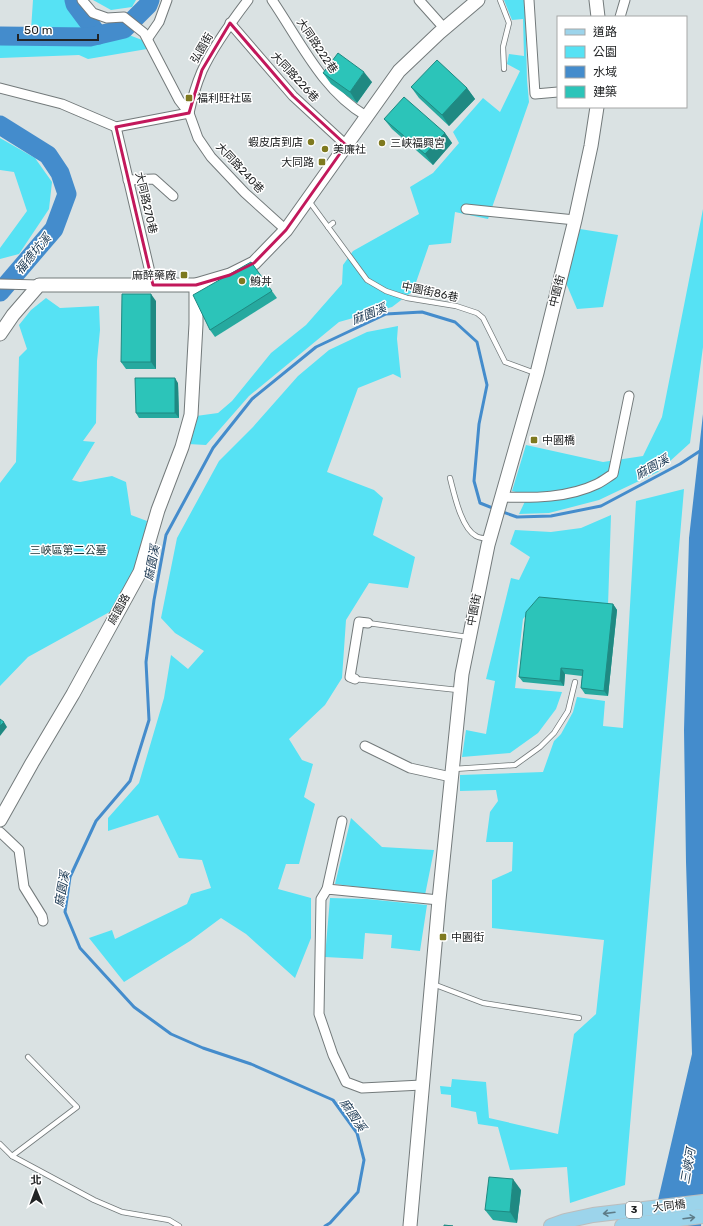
<svg xmlns="http://www.w3.org/2000/svg" width="703" height="1226" font-family="Rubik,'Noto Sans TC',sans-serif">
<rect width="100%" height="100%" fill="#dae2e3"/>
<g fill="#56e2f4">
<path d="M33,0H68L71,8L84,28L31,30Z"/>
<path d="M93,0H136L132,7L111,10Z"/>
<path d="M504,0H525L527,80L529,102L488,219L455,212L451,243L429,245L413,291L392,307L339,322L249,396L206,445L188,444L196,416L218,413L232,401L271,353L306,325L342,284L343,265L353,251L419,214L410,187L433,173L459,143L453,132L483,98L500,112L520,71L507,64L509,54L524,56L523,19L512,20Z"/>
<path d="M129,35L142,40L147,49L88,59L79,55L0,58V43H90Z"/>
<path d="M0,138L35,158L52,182L49,209L19,254L0,259V248L27,211L14,172L0,170Z"/>
<path d="M703,209V347L690,443L658,472L599,500L549,513L519,514L528,495L512,491L526,445L603,462L643,456L662,417Z"/>
<path d="M580,229L618,235L603,307L577,309L566,283Z"/>
<path d="M46,298L60,308L99,306L100,330L97,361L96,423L83,441L95,442L72,480L80,482L112,476L126,482L131,515L147,521L140,559L115,609L28,657L0,686V483L16,462L19,357L27,349L19,325L31,310Z"/>
<path d="M398,326L397,339L401,378L393,374L358,388L327,472L374,490L383,498L373,535L415,557L408,588L369,583L346,620L342,678L325,705L289,739L302,760L313,764L304,797L315,804L299,864H286L278,889L311,898V938L295,978L246,934L221,918L190,941L124,982L89,938L112,930L115,939L187,904L191,894L211,888L202,860L179,858L158,815L108,831V818L139,783L164,698L171,655L188,669L204,651L175,633L161,618L177,538L219,461L253,427L298,376L329,350L367,332Z"/>
<path d="M684,489L625,1185L570,1203L567,1167L510,1170L498,1127L478,1124L476,1112L451,1107V1095L441,1094L440,1086L451,1087L452,1079L486,1082L489,1118L558,1134L574,1034L596,1014L604,940L492,928V880L512,871L513,842H486L490,812L498,801L496,790L460,791V775L543,772L554,741L561,734L573,712L577,697L605,701L603,726L623,728L636,501Z"/>
<path d="M611,515L608,606L541,598L523,619L515,688L562,692L556,709L538,733L510,753L462,757L466,730L486,734L495,681L486,679L511,578L519,580L530,557L510,544L515,530L551,532L581,528Z"/>
<path d="M351,818L382,847L434,850L425,895L335,884Z"/>
<path d="M330,898L367,899L427,905L420,951L391,948L392,935L365,933L363,959L325,957Z"/>
</g>
<path fill="#448ccc" d="M703,414V1204L701,1226H652L692,1054L686,862L684,730L689,538Z"/>
<g fill="none" stroke-linecap="round" stroke-linejoin="round">
<g stroke="#448ccc" stroke-width="3">
<path d="M500,511L517,517L551,516L601,506L680,464L703,449"/>
<path d="M325,1226L330,1223L358,1192L364,1160L357,1133L333,1100L251,1064L203,1048L171,1034L134,1007L80,948L65,912L70,877L96,821L130,781L149,720L146,662L154,600L166,535L213,448L252,399L316,347L386,314L422,312L455,322L477,342L487,385L479,424L474,481L480,503L495,509"/>
</g>
<g stroke="#448ccc" stroke-width="19">
<path d="M74,0L75,4L98,35"/>
<path d="M0,36L90,37L124,29L148,5L150,0"/>
<path d="M0,125L48,155L60,173L67,194L54,229L0,292"/>
</g>
<g stroke="#737a7b" stroke-width="6">
<g id="lane">
<path d="M500,0L509,23L503,47L504,69"/>
<path d="M309,201L367,280L386,291L407,298L456,306L477,313L483,318L505,362L535,373"/>
<path d="M328,227L333,223"/>
<path d="M450,478C454,493 461,528 476,536C479,538 484,538 488,539"/>
<path d="M368,623L468,637"/>
<path d="M355,679L458,690"/>
<path d="M454,769L515,765L540,747L554,733L568,711L575,682"/>
<path d="M433,984L483,1003L579,1018"/>
<path d="M0,1144L12,1156L94,1200L122,1212L169,1220L179,1226"/>
<path d="M12,1156L77,1107L28,1057"/>
</g>
</g>
<g stroke="#737a7b" stroke-width="11">
<g id="street">
<path d="M82,0L93,13L107,18L124,17L144,33L179,100L189,113L198,138L211,157L245,193L286,230"/>
<path d="M272,0C300,41 322,90 366,116"/>
<path d="M419,0L444,28"/>
<path d="M529,0L535,94L558,92"/>
<path d="M620,17L625,0"/>
<path d="M230,23L293,96L346,145"/>
<path d="M148,38L159,22L167,0"/>
<path d="M0,88L62,104L116,127L189,113"/>
<path d="M189,113C192,99 196,85 202,71C213,47 232,21 248,0"/>
<path d="M116,127L153,285"/>
<path d="M128,180L154,179L173,196"/>
<path d="M466,209L575,220"/>
<path d="M0,284L39,285"/>
<path d="M502,497C534,498 568,498 597,484C603,481 608,477 613,474L629,396"/>
<path d="M355,679L350,677L359,622L368,623"/>
<path d="M365,746L410,768L451,777"/>
<path d="M0,832L19,850L24,887L42,916L43,921"/>
<path d="M327,889L342,821"/>
<path d="M422,1085L362,1088L346,1082L333,1055L319,1014L321,899L327,889L439,900"/>
</g>
</g>
<g stroke="#737a7b" stroke-width="15">
<g id="secondary">
<path d="M596,0L598,17"/>
<path d="M0,334L13,315L39,285H196L230,275L254,263L286,230L399,71L439,33L478,0"/>
<path d="M0,820L32,763L73,694L140,572L158,510L182,447L191,415L196,324V285"/>
<path d="M410,1226L439,900L462,674L488,545L537,373L575,220L591,146L597,107"/>
</g>
</g>
<g stroke="#bcbdbd" stroke-width="16">
<g id="primary">
<path d="M551,1226L565,1221L593,1215L703,1202"/>
<path d="M622,1226L703,1216"/>
</g>
</g>
<use href="#lane" stroke="#fff" stroke-width="4.5"/>
<use href="#street" stroke="#fff" stroke-width="9"/>
<use href="#secondary" stroke="#fff" stroke-width="13"/>
<use href="#primary" stroke="#9cd4eb" stroke-width="14"/>
</g>
<g fill="#26a99f">
<path d="M323,73L372,82L357,103L331,84Z"/>
<path d="M411,87L467,88L475,99L449,126L419,98Z"/>
<path d="M384,119L445,133L452,143L433,165L392,129Z"/>
<path d="M251,262L277,298L215,337L210,330Z"/>
<path d="M156,301V369H126L121,362Z"/>
<path d="M178,383L179,418H139L136,413Z"/>
<path d="M613,604L617,610L608,696L585,694L581,688L582,676L565,674L564,686L523,682L519,677Z"/>
<path d="M521,1190L517,1223L493,1220L485,1210Z"/>
</g>
<g fill="#1f8982">
<path d="M364,72L372,82L357,103L350,92Z"/>
<path d="M467,88L475,99L449,126L442,115Z"/>
<path d="M445,133L452,143L433,165L425,154Z"/>
<path d="M151,294L156,301V369L151,362Z"/>
<path d="M175,378L178,383L179,418L175,413Z"/>
<path d="M613,604L617,610L608,696L604,691Z"/>
<path d="M561,668L565,674L564,686L560,681Z"/>
<path d="M4,722L7,727L0,736V726Z"/>
<path d="M513,1179L521,1190L517,1223L510,1212Z"/>
</g>
<g fill="#2cc4b9" stroke="#1f8982">
<path d="M338,53L364,72L350,92L323,73Z"/>
<path d="M437,60L467,88L442,115L411,87Z"/>
<path d="M404,97L445,133L425,154L384,119Z"/>
<path d="M251,262L272,291L210,330L193,295Z"/>
<path d="M122,294H151V362H121Z"/>
<path d="M135,378H175V413H136Z"/>
<path d="M539,597L613,604L604,691L581,688L583,670L561,668L560,681L519,677L526,612Z"/>
<path d="M0,719L4,722L0,726Z"/>
<path d="M489,1177L513,1179L510,1212L485,1210Z"/>
<path d="M444,1225L453,1226H444Z"/>
</g>
<defs><path id="oneway-shaft" d="M-6 0H5M1.5-3L5.5 0L1.5 3" fill="none" stroke-width="1.6" stroke-linecap="round" stroke-linejoin="round"/></defs>
<g stroke="#5e7c88">
<use href="#oneway-shaft" transform="translate(609 1213) rotate(173)"/>
<use href="#oneway-shaft" transform="translate(689 1218) rotate(-7)"/>
</g>
<path fill="none" stroke="#c2185b" stroke-width="3" stroke-linejoin="round" d="M230,23L293,96L346,145L286,230L254,263L230,275L196,285H153L116,127L189,113L202,70Z"/>
<g fill="#7e791f" stroke="#fff" stroke-width="1.5">
<rect x="185" y="94" width="8" height="8" rx="2"/>
<circle cx="311" cy="142" r="4"/>
<circle cx="382" cy="143" r="4"/>
<circle cx="325" cy="149" r="4"/>
<rect x="318" y="158" width="8" height="8" rx="2"/>
<rect x="180" y="271" width="8" height="8" rx="2"/>
<circle cx="242" cy="281" r="4"/>
<rect x="530" y="436" width="8" height="8" rx="2"/>
<rect x="439" y="933" width="8" height="8" rx="2"/>
</g>
<g text-anchor="middle" dominant-baseline="central" stroke-width="3" stroke-linejoin="round" paint-order="stroke">
<rect fill="#fff" stroke="#646566" stroke-width="1" x="626" y="1202" width="16" height="16" rx="3"/>
<g font-size="10" font-weight="bold" fill="#212324">
<text x="634" y="1210">3</text>
</g>
<g font-size="11" fill="#212324" stroke="#fff">
<text transform="translate(317 46) rotate(56)">大同路222巷</text>
<text transform="translate(202 48) rotate(-60)">弘園街</text>
<text transform="translate(295 77) rotate(47)">大同路226巷</text>
<text transform="translate(240 168) rotate(47)">大同路240巷</text>
<text transform="translate(146 203) rotate(77)">大同路270巷</text>
<text transform="translate(557 291) rotate(-76)">中園街</text>
<text transform="translate(430 292) rotate(12)">中園街86巷</text>
<text transform="translate(119 609) rotate(-61)">麻園路</text>
<text transform="translate(474 610) rotate(-79)">中園街</text>
<text transform="translate(669 1206) rotate(-7)">大同橋</text>
</g>
<g font-size="11" fill="#212324" stroke="#fff" text-anchor="start">
<text x="197" y="98">福利旺社區</text>
<text x="303" y="142" text-anchor="end">蝦皮店到店</text>
<text x="390" y="143">三峽福興宮</text>
<text x="333" y="149">美廉社</text>
<text x="314" y="162" text-anchor="end">大同路</text>
<text x="176" y="275" text-anchor="end">麻醉藥廠</text>
<text x="250" y="281">鯓丼</text>
<text x="542" y="440">中園橋</text>
<text x="451" y="937">中園街</text>
</g>
<g font-size="11" fill="#193134" stroke="#fff">
<text x="68" y="550">三峽區第二公墓</text>
</g>
<g font-size="12" font-style="italic" fill="#15334e" stroke="#fff">
<text transform="translate(33 254) rotate(-50)">福德坑溪</text>
<text transform="translate(369 314) rotate(-22)">麻園溪</text>
<text transform="translate(652 467) rotate(-29)">麻園溪</text>
<text transform="translate(152 563) rotate(-79)">麻園溪</text>
<text transform="translate(62 889) rotate(-80)">麻園溪</text>
<text transform="translate(353 1115) rotate(56)">麻園溪</text>
<text transform="translate(688 1166) rotate(-80)">三峽河</text>
</g>
</g>
<rect x="557" y="16" width="130" height="92" fill="#ffffff" stroke="#a6a7a7"/>
<rect x="565" y="29" width="20" height="6" fill="#9cd4eb" stroke="#a6a7a7"/>
<text x="593" y="36" font-size="12" fill="#212324">道路</text>
<rect x="565" y="46" width="20" height="12" fill="#56e2f4" stroke="#a6a7a7"/>
<text x="593" y="56" font-size="12" fill="#212324">公園</text>
<rect x="565" y="66" width="20" height="12" fill="#448ccc" stroke="#a6a7a7"/>
<text x="593" y="76" font-size="12" fill="#212324">水域</text>
<rect x="565" y="86" width="20" height="12" fill="#2cc4b9" stroke="#a6a7a7"/>
<text x="593" y="96" font-size="12" fill="#212324">建築</text>
<g transform="translate(36 1190) rotate(359)" stroke="#ffffff" stroke-width="3" paint-order="stroke">
<path d="M0-3L7 15L0 10L-7 15Z" fill="#212324"/>
<text y="-6" font-size="11" font-weight="bold" text-anchor="middle" fill="#212324">北</text>
</g>
<path d="M18 34v6h80v-6" fill="none" stroke="#212324" stroke-width="2"/>
<text x="24" y="34" font-size="12" fill="#212324" stroke="#ffffff" stroke-width="3" paint-order="stroke">50 m</text>
</svg>
